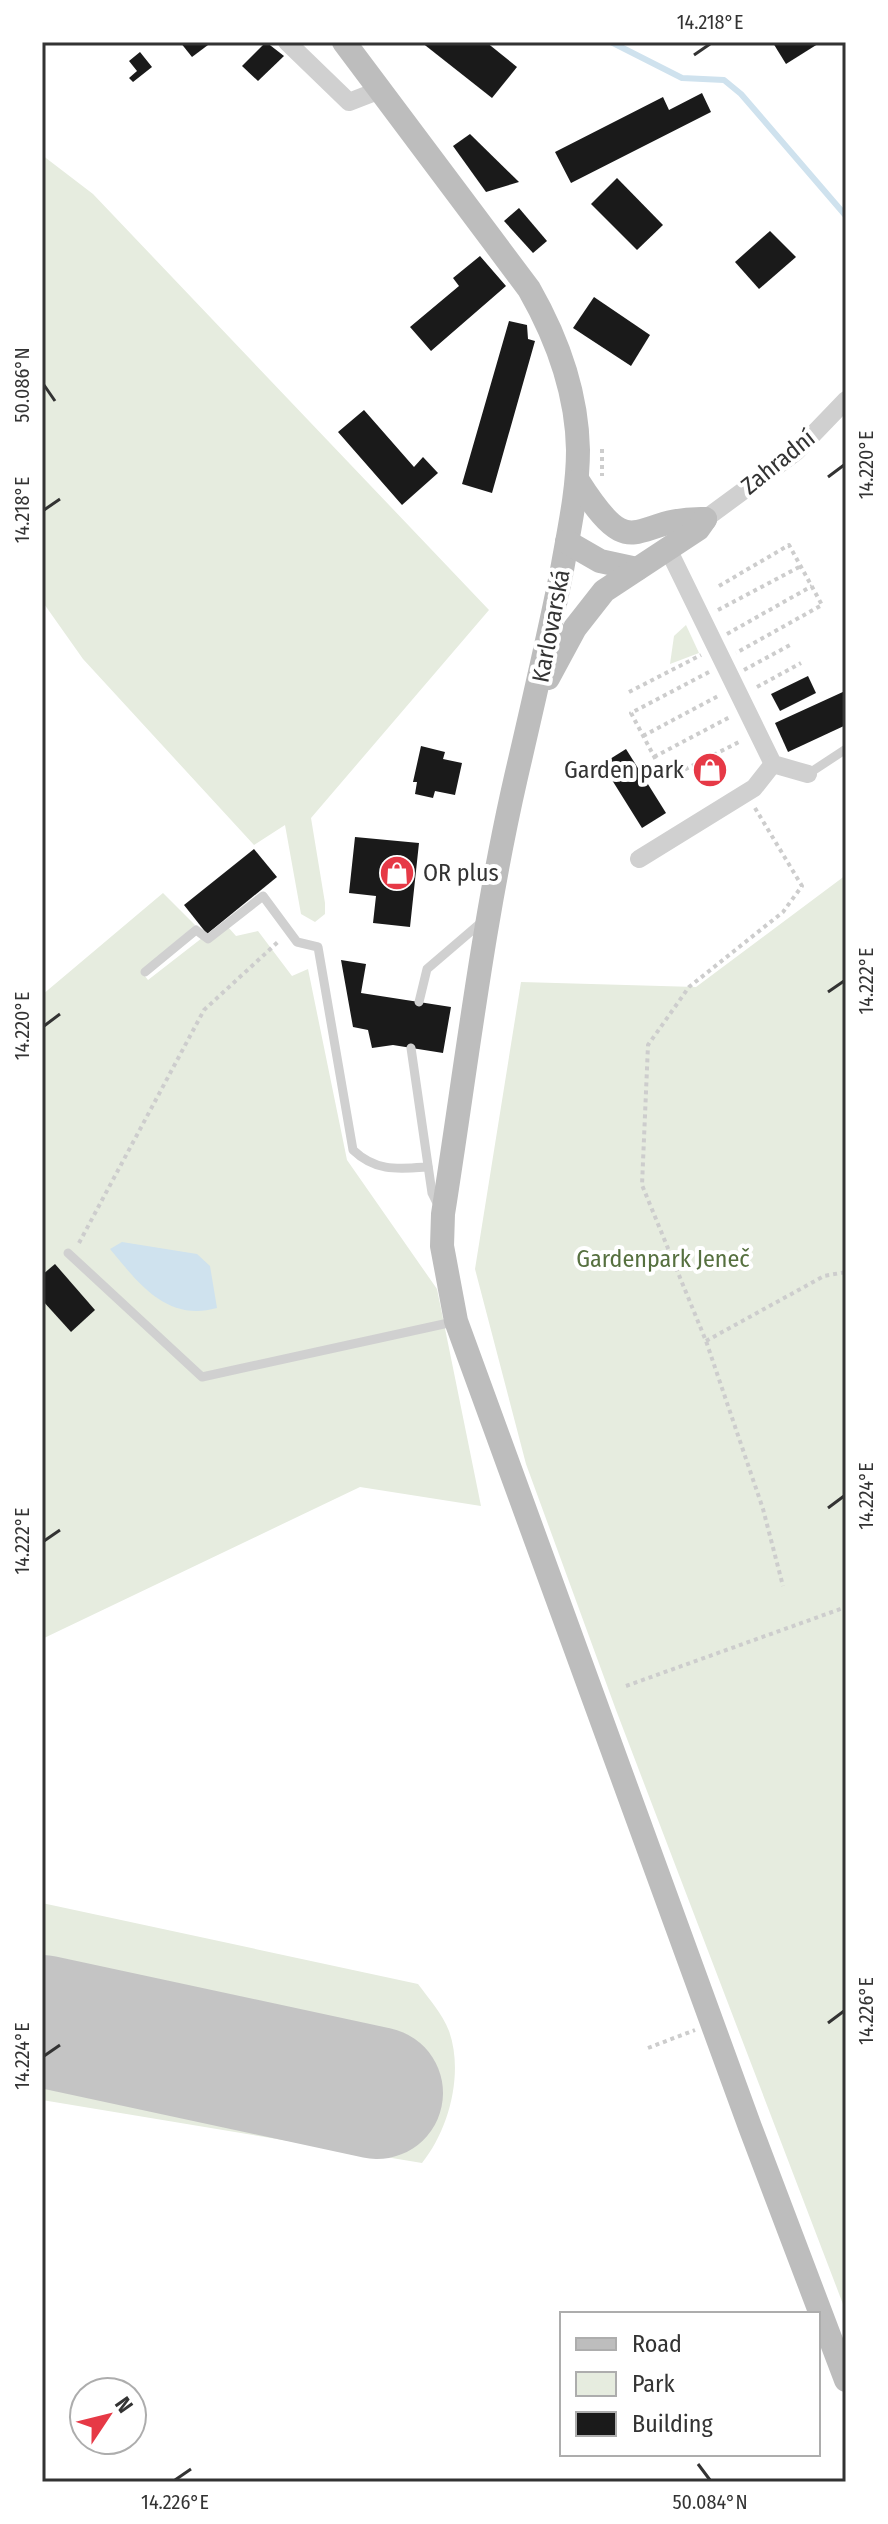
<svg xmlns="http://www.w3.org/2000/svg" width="888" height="2524" font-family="'Fira Sans Condensed',sans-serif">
<rect width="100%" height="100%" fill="#fff"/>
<g fill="#e6ecdf">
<path d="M42,155L93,194L489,610L311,818L325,903V914L315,922L301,914L285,825L254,845L83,659L42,601Z"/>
<path d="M686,625L699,653L670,664L674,636Z"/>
<path d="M846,875V2312L616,1710L526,1464L475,1269L521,982L696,987Z"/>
<path d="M163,893L195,925L141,971L148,980L202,938L228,927L236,936L258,931L292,976L308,969L347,1160L437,1289L481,1506L360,1487L42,1639V995Z"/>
<path d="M42,1903L418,1984C429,1999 442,2013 449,2031C464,2073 449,2130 422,2163L42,2100Z"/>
</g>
<path fill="#cfe2ee" d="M122,1242L197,1254L210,1266L217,1308C167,1322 139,1284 110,1249Z"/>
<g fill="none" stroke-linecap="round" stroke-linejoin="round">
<path stroke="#cfe2ee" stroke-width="6" d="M611,42L682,78L724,80L741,94L846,216"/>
<path stroke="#c4c4c4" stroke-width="132" d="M42,2021L377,2093"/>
</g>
<g fill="#1a1a1a">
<path d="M180,42H212L192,57Z"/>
<path d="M266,42L284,56L258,81L242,66Z"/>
<path d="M421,42H486L517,67L492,98Z"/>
<path d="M821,42L786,64L773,43L776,42Z"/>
<path d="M140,52L152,67L133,82L129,78L137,71L129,61Z"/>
<path d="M702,93L711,112L571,183L555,152L663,97L669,110Z"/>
<path d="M470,134L519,182L486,192L453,146Z"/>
<path d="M617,178L663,225L637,250L591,204Z"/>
<path d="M519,208L547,241L533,253L504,221Z"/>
<path d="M770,231L796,257L759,289L735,262Z"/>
<path d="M480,256L506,286L431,351L410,327L459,286L453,278Z"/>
<path d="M594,297L650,335L631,366L573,328Z"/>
<path d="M509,321L527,325L528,339L535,341L492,493L462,484Z"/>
<path d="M364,410L414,467L423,457L438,473L402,505L338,432Z"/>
<path d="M808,676L816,693L780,711L771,694Z"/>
<path d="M845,691L846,725L788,752L775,723Z"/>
<path d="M421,746L445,752L443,759L462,763L455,795L435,791L433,798L415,794L417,782H413Z"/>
<path d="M626,749L666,813L642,828L602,764Z"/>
<path d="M355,837L419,843L410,927L373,923L376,896L349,893Z"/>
<path d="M254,849L277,877L207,934L184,905Z"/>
<path d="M341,960L366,964L361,993L451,1007L443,1053L393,1045L372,1048L368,1030L353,1027Z"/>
<path d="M55,1264L95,1310L71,1332L42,1300V1275Z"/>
</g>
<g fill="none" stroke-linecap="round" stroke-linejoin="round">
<g stroke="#cdcdcd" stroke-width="4" stroke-dasharray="4 4" stroke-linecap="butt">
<path d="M602,449V476"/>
<path d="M719,586L789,545L822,605L736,653"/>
<path d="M718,610L801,566"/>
<path d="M727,634L812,586"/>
<path d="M744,670L790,645"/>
<path d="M709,672L631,713L666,779L741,741"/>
<path d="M757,687L801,663"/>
<path d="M629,692L701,655"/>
<path d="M643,736L720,695"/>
<path d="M654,757L730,717"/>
<path d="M755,808L802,886L783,912L689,987L648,1045L642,1185L706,1341L763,1509L783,1586"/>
<path d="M79,1243L204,1010L279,941"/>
<path d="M706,1341L824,1276L846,1272"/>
<path d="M626,1686L846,1607"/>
<path d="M648,2048L695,2030"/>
</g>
<g stroke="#d0d0d0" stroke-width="9">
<path d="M808,774L846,749"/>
<path d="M145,972L196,930L208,939L263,896L297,942L318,947L353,1150C376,1172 398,1169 428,1167"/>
<path d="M419,1002L427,969L483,921"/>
<path d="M411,1048L432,1193L438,1205"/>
<path d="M68,1253L202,1377L453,1322"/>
</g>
<g stroke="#d0d0d0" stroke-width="18">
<path d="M287,42L349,102L380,90"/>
<path d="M705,519L796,452L846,400"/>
<path d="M668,549L773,764L808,774"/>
<path d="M639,859L754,788L773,764"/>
</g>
<g stroke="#bdbdbd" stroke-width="24">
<path d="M344,42L529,289C557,338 577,393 578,450C578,490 569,530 562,570C548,640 532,708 516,777C483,921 466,1068 443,1214L442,1246L456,1321L750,2127L846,2380"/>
<path d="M578,481C634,569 631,517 705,519"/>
<path d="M567,542L600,561L637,569"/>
<path d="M548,678L575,628L604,591L698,529L705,519"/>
</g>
</g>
<path fill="none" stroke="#333" stroke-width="3" d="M694,55L710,44M44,385L55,401M828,477L844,465M44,510L60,499M828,992L844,981M44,1026L60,1014M828,1508L844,1496M44,1541L60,1530M828,2023L844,2011M44,2056L60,2045M698,2464L710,2480M175,2480L191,2469"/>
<defs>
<g id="shop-disc" transform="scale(1.8)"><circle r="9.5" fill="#e63946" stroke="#fff"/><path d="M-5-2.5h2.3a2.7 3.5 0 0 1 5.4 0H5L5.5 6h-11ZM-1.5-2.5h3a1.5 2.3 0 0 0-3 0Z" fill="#fff"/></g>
</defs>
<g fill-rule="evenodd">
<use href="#shop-disc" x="710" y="770"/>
<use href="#shop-disc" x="397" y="873"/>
</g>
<g text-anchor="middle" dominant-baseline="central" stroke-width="8" stroke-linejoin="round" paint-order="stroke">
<g font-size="24" fill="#333" stroke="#fff">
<text transform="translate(778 462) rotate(-39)">Zahradní</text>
<text transform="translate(551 626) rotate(-79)">Karlovarská</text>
</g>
<g font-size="24" fill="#333" stroke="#fff" text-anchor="end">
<text x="684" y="770">Garden park</text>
<text x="423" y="873" text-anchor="start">OR plus</text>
</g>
<g font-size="24" fill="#56703f" stroke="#fff">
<text x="663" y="1259">Gardenpark Jeneč</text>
</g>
</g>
<rect width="888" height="2524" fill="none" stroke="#ffffff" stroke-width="88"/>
<rect x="560" y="2312" width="260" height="144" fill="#ffffff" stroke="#adadad" stroke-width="2"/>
<rect x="576" y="2338" width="40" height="12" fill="#bdbdbd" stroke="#adadad" stroke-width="2"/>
<text x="632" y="2352" font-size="24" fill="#333333">Road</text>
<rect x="576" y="2372" width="40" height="24" fill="#e6ecdf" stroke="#adadad" stroke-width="2"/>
<text x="632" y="2392" font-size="24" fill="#333333">Park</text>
<rect x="576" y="2412" width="40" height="24" fill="#1a1a1a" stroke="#adadad" stroke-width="2"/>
<text x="632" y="2432" font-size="24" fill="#333333">Building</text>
<g transform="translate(108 2416) rotate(55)"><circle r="38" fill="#ffffff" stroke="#adadad" stroke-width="2"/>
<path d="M0-6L14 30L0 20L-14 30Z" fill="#e63946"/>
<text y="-12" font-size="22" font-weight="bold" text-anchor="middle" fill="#333333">N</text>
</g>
<rect x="44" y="44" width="800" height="2436" fill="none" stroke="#333" stroke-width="3"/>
<g font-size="20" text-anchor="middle" fill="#333">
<text x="710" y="29">14.218°E</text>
<text transform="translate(22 385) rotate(-90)" y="7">50.086°N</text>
<text transform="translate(866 465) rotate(-90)" y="7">14.220°E</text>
<text transform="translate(22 510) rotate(-90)" y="7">14.218°E</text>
<text transform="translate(866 981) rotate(-90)" y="7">14.222°E</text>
<text transform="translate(22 1026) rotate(-90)" y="7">14.220°E</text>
<text transform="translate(866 1496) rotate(-90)" y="7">14.224°E</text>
<text transform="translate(22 1541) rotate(-90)" y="7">14.222°E</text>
<text transform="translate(866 2011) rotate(-90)" y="7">14.226°E</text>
<text transform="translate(22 2056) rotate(-90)" y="7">14.224°E</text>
<text x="175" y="2509">14.226°E</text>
<text x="710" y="2509">50.084°N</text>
</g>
</svg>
